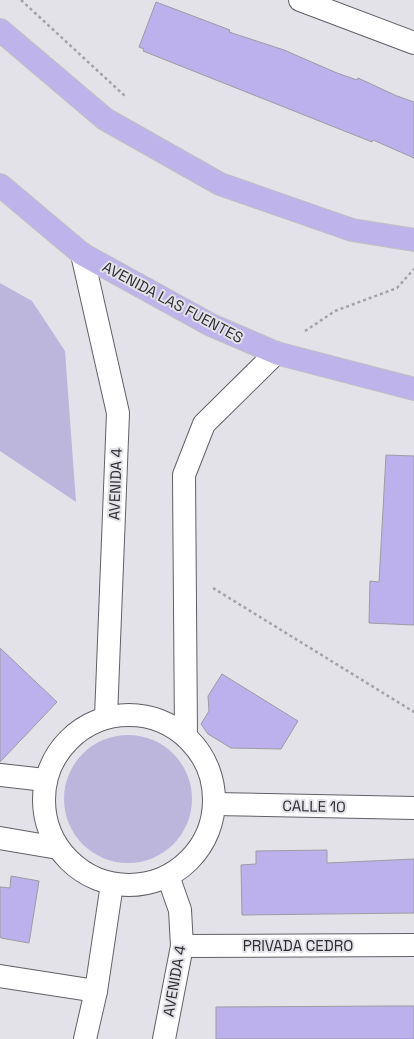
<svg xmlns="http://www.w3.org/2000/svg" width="414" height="1039" font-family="'Space Grotesk',sans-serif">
<rect width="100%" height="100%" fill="#e2e2e8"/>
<g fill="#bcb6dc">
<path d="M0,283L32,301L65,351L76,502L0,451Z"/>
<circle cx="128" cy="799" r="64"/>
</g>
<g fill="#bcb1ec" stroke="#9d9ca2">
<path d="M156,2L230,30L229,32L284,50L337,73L357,80L358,78L397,96L414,102V158L373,140L372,142L143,51L144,49L139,47Z"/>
<path d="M386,455L414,456V625L369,623L370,581L379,582Z"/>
<path d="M0,648L57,702L0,762Z"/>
<path d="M222,674L298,721L281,749L231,748L208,734L201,724L209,711L208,696Z"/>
<path d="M327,850V863L414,859V913L242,915L241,865L256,864V851Z"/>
<path d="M11,876L39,881L29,943L1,938L0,936V887L10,888Z"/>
<path d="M391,1006H414V1039H216V1007Z"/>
</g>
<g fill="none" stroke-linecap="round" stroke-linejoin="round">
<g stroke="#616066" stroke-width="24">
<g id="street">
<path d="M300,0L414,43"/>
<path d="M182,946L414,945"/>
<path d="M0,976L96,991"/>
</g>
</g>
<g stroke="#616066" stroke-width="24">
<g id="secondary">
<path d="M82,254L118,413L106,717"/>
<circle cx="129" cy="800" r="85"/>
<path d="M186,736L184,475L204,424L276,353"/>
<path d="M0,775L45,780"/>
<path d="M214,804L414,808"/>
<path d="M0,838L58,848"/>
<path d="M85,1039L96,991L112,884"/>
<path d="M164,1039L182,946L180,910L168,876"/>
</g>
</g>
<g stroke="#c0c0c1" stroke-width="24">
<g id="primary">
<path d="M0,30L105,119L220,184L352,230L414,240"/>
<path d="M0,185L82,254L211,325L276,353L414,389"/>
</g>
</g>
<g stroke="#a2a2a7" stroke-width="2.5" stroke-dasharray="3 3" stroke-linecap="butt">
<path d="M21,0L126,97"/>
<path d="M305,331L335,311L397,288L414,269"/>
<path d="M213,588L414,712"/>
</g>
<use href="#street" stroke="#fff" stroke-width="22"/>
<use href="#secondary" stroke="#fff" stroke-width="22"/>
<use href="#primary" stroke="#bfb3eb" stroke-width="22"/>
</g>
<g text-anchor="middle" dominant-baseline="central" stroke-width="4" stroke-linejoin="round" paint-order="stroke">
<g font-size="15" fill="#2d2d30" stroke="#e2e2e8">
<text transform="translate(173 302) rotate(28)">AVENIDA LAS FUENTES</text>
<text transform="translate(115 484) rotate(-88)">AVENIDA 4</text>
<text transform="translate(314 806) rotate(1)">CALLE 10</text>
<text x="298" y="945">PRIVADA CEDRO</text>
<text transform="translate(174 981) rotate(-80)">AVENIDA 4</text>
</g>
</g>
</svg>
